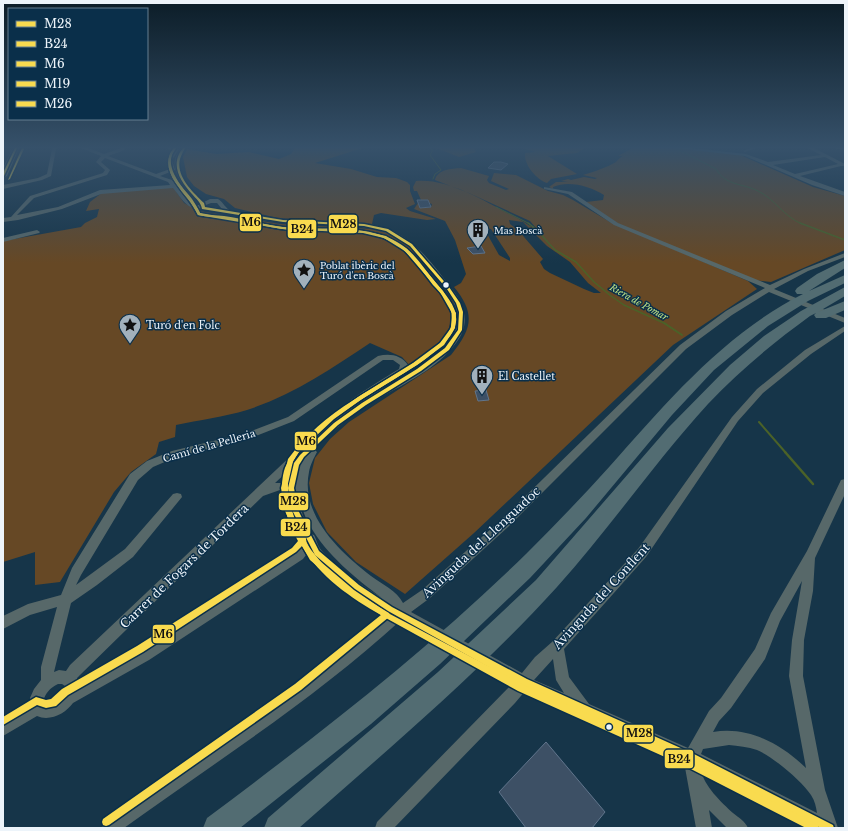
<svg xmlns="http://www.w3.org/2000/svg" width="848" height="831" font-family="'Libre Baskerville',serif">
<rect width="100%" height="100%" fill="#163549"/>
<g fill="#664825" fill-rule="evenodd">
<path d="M296,146H369L315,163L351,169L377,177L396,178L407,182L410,185V191L415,204L406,208L410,211L436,219L427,220L381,213L374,215L372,224L278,218L235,208L224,199L206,194L194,186L187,177L183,157L187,149L216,154L249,152L279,159L291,154Z"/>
<path d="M431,146H471L474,147L476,152L459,157Z"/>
<path d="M494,146H588L577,153L548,156L577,174L551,179L547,183C536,179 524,165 525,153L535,152L522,148Z"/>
<path d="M636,146H656L738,154L813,187L845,196V250L771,282L754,280L620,225L586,202L603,200L604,195C590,186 568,180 553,187V189L549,187L556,182H568L561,181L568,179L571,180L584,177L595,179L597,178L583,175C593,172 608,167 616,162C619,159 619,158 623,156H618Z"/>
<path d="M461,168L489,176L487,180L489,183L506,190L509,189L491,181L494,173L516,175L548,191L563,195L573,200L610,222L748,281L757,289L673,345L474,533L405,594L356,562L327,532L313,504L309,483L315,458L330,439L349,422L451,355C472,329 476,314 454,287L461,283L466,274L455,240L445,221L414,209L418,203L420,208L431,207L432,204L421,200L417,191H414L413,187L416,181C450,178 487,203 517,218C523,221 530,227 536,228L530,221L469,193L435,180C438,169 451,169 461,168ZM509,220L523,222L547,246L570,262L588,283L601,293H594L584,289L550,273L544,269L540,262L543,259L518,230L510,224ZM486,228L491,229L510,258V261L499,255L486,232Z"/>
<path d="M173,187L184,203L199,211L280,224L372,229L390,234L400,239L409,246L453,302L458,317L454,332L413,369L402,357L370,343C331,369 293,395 247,410C224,417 199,420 176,425L175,437L159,442L156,454L131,472L114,492L60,582L35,585V552L3,562V241L81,227L85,223L97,217L99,209L86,211L90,202L103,192Z"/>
</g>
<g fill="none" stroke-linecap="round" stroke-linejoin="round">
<g stroke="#4b6228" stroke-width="1">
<path d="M427,146L433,150L430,155L441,170L435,174L433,179"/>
<path d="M677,149L716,169C726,186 742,183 758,191C775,199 784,217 802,224"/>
<path d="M496,207L530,224"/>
</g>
<g stroke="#4b6228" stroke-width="1.5">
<path d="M528,223L536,229L555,250L576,262L594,282L611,296L624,305L666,324"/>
<path d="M800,223L845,240"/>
</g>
<g stroke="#4b6228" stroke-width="2">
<path d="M664,323L682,335"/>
<path d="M759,422L786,453"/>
</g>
<path stroke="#4b6228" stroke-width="2.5" d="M785,452L813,484"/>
</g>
<g fill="#3d5065" stroke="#61758c">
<path d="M494,162H501L508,164L501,170L488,168Z"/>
<path d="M417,200H428L431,207L420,208Z"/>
<path d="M481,246L485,253L473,254L467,248Z"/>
<path d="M486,390L489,400L478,401L475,391Z"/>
<path d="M546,742L605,812L592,828H526L499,792Z"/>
</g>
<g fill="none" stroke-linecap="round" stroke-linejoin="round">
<g fill="#576869" fill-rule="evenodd">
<path d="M54,146H59L56,149L51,176L42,180L3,189V185L38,178L47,174L52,149Z"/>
<path d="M76,146H83L104,154L121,148L120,146H124L125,150L108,156L156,174L170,169L168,160L174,152L163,146L179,149L172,160L175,170L160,176L172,180L194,205H202C191,196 172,176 175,160C176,154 180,150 183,146H188C186,148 183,151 182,153C172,170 193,191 204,202L210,199H218C223,202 226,209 231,211C252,218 289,220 312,221C342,222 379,219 405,238C424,251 438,271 452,289C466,306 470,325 456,343C437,369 405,383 378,399C355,412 333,430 314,449L317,452C314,458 310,465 309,472C300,515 340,552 371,576C382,584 397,591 403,603L422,590L500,521L680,345L726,311L765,288L614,225L568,194L544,189V187L572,192L618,223L770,285L804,269L845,253V257L808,271L774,289L845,318V323L769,292L732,315L686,349L508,527L430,598L411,612L522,673L535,657L552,642L638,549L732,417L757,389L805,350L845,326V331L811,354L763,393L738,421L646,557L564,649L569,677L589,704L688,748L709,711L721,698L755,649L771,613L807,551L841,480L845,479V494L815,558L813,591L804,640L803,676L825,790L838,828H813L701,770C704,786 721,802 733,813C739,818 745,821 748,828H727L709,810L712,828H696L684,762L526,690L515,703L394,828H375L377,822L513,683L401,620C316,698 217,761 124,828H102L104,822L297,688L389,614C366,604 323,573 309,551L303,559L149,660L73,703C66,713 50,722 37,716L3,736V721L30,705V698L34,689L41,680V667L57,607L30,615L3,629V616L28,604L61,595L72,568L130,474L147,461L172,451L246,433L288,417L378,356C390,353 401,355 408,365L406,372L376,392C402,378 465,349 457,312C454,297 442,286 433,274C419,256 404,237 380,231C354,223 326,226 299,224C270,222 240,217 212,210L211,209L214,207L222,209L217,203H211L203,206L205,207L204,208C187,211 183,200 173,188L101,194L62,209L18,220L3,222V218L11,217L30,196L103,173L105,170L96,162L101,156ZM105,158L168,182L170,185L100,190L58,207L17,215L34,198L107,175L110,170L101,162ZM383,360H393L400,365L399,369C383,379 342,403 332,417L335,420L312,440L300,452H295L70,665L66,671L59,670L54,672L71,603L97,585L133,557L182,497L181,494L177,493L173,494L125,549L76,585L81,575L138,480L153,467L174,458L251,438L294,421ZM290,469L287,483H275ZM280,490L287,491L293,519L304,542L295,551L139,650L79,684L77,678L80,675L263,496ZM298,495C301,504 304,516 310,526C327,555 355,578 382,598C361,585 338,570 322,551C317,546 317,540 314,535L311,534C304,521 300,508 298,495ZM802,581L792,640L789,676L806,768C781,744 749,726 713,732L719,721L731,708L765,659L780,621ZM553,659L556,680L564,693L534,680ZM58,684H62L65,686C65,696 55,704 45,704L43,702C45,693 50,688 58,684ZM729,745C738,746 748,747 757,750C772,756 802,781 811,795C815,801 816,807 817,813L701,754L703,749Z"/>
<path d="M673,146L746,154L768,162L821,155L804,146H810L845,164V166H841L800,176L845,192V196L812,185L745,156L675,148ZM825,157L838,164L795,174L773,165Z"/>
<path d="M755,146H762L745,152L743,151Z"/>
<path d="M826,146L845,148V150L828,147Z"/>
<path d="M37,230L40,232L39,233L3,242V238Z"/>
</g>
<path fill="#5e7274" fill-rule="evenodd" d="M14,146H20L7,176L3,178V168Z"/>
<g fill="#526c72" fill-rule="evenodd">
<path d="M845,260V268L809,291L845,275V283L808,301L768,326L714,370L672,415L586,518L530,578L440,664L371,724L240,828H203L207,818C318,735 428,650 527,553C555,525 583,496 610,466C668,401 724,334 803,294H797L795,291L797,288L817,274Z"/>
<path d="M845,287V296L818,312L845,301V310L826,318H816L814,315L816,313L810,316C773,343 739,371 708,404C655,462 610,528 557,587C478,674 387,750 299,828H264L268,818L438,672L536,580L668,428L730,365L764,336L801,311Z"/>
</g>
<g stroke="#0a2f4a" stroke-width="3">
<path id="bus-1" d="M185,146H187C185,149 183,151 182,154C172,173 192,191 204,203L205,207L283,220L364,224L388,229L412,244L449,287L460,303L463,312L462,330L449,350L421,371L366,405L338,425L304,457L299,465L294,488L298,510L319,551L359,585L392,607L527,679L694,754L833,825L834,828H821L688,760L521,685L388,611L355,589L315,555L292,510L288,488L294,463L300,455L334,423L362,403L417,369L445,348L458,330L459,312L456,303L447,289L410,246L386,231L364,226L283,222L202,209C201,202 196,199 192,194C182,183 172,169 179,154C180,151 183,149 185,146Z"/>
</g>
<g stroke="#0a2f4a" stroke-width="3">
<path id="bus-2" d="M175,146H177C176,149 173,152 172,154C165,172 183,187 192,199C195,204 198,208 200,213L282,227L363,231L386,236L407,249L443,291L456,313L455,328L444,345L417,365L362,399L334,419L299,452L293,461L287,488L291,511L300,532L314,556L354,590L388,613L524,685L691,760L818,825L819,828H806L685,766L518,691L384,617L350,594L310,560L296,535L285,511L281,488L288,459L295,450L330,417L358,397L413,363L440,343L451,328L452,313L440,292L405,251L384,238L363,233L282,229L198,215C195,209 192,204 188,199C179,187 163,171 170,154C171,152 173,149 175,146Z"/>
</g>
<g stroke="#0a2f4a" stroke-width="3">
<path id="bus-3" d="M175,146H177C176,149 173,152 172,155C165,174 192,196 200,213C208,216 216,215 224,216C247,219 269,227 293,228C327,230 365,224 397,242C414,251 424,269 436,283C445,294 458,307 456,322C454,337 439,348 428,357C391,385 303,425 290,470C284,491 292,513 300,532V522L301,520L303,519L305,520L306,522C306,528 305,539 307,543C309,548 313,552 316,556C335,581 362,597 389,613L390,615L389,617L301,690L109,825L106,826L103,825L102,822L103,819L295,684L381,615C351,598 320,577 302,546L296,552L143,652L68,695L56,706L46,708L37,705L3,725V717L36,697L46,700L51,699L62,689L137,646L292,548L298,541C287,521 278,494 284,471C285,466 288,462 291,458C318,412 384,385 427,354C438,346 453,334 452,318C452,305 442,294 433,285C422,271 412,255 397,245C365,224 326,233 290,230C268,228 247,221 225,218C216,217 207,217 198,215C195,209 192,204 188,199C179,187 163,171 170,154C171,152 173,149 175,146Z"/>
</g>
<g stroke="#0a2f4a" stroke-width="3">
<path id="bus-4" d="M16,146H18L4,176L3,177V173Z"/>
</g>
<g stroke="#0a2f4a" stroke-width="3">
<path id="bus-5" d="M22,148L24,149L10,179L8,180Z"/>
</g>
<use href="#bus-1" fill="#f9db4f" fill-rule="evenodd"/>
<use href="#bus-2" fill="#f9db4f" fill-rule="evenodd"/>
<use href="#bus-3" fill="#f9db4f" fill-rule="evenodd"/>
<use href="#bus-4" fill="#f9db4f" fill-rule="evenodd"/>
<use href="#bus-5" fill="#f9db4f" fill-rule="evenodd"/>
</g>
<linearGradient id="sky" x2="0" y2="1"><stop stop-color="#0c1d28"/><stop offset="0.56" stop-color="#36516a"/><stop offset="1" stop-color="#36516a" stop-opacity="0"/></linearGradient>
<rect width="848" height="263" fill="url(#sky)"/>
<defs>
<g id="building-pin" transform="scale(1.15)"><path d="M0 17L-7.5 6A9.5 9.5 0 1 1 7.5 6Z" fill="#a2b1bc" stroke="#0a2f4a"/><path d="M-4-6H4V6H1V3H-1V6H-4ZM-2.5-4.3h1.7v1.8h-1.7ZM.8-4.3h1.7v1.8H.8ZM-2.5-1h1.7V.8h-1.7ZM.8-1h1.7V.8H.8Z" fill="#111"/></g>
<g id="sight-pin" transform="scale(1.15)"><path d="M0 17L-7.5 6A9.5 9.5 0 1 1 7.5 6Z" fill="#a2b1bc" stroke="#0a2f4a"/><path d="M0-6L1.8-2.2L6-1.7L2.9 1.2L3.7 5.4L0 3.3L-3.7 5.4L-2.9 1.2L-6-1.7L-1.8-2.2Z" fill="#111"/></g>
</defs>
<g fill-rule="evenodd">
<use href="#building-pin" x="478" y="230"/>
<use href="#sight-pin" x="304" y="270"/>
<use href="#sight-pin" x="130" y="325"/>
<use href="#building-pin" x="482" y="376"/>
</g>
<g fill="#edf4fa" stroke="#0a2f4a" stroke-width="1.5">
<circle cx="446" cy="285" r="3.5"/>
<circle cx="609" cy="727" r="3.5"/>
</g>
<g text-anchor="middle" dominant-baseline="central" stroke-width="3" stroke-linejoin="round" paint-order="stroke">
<g font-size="9" fill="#edf4fa" stroke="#0a2f4a" text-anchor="start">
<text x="494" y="230">Mas Boscà</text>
<text x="320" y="265">Poblat ibèric del<tspan x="320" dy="10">Turó d'en Boscà</tspan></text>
</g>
<g font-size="9" font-style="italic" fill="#c1e487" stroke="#0a2f4a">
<text transform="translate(639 302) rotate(29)">Riera de Pomar</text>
</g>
<g font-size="10" fill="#edf4fa" stroke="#0a2f4a" text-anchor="start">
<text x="146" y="325">Turó d'en Folc</text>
<text x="498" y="376">El Castellet</text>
</g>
<g font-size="10" fill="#edf4fa" stroke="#0a2f4a">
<text transform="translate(209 446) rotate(-16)">Camí de la Pelleria</text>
</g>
<g font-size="12" fill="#edf4fa" stroke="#0a2f4a">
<text transform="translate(481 542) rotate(-43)">Avinguda del Llenguadoc</text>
<text transform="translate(184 566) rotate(-44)">Carrer de Fogars de Tordera</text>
<text transform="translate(601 596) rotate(-48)">Avinguda del Conflent</text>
</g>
</g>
<g stroke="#0a2f4a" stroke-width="1.5">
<rect x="239" y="213" width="23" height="19" rx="4" fill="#f9db4f"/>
<rect x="328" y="214" width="30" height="20" rx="4" fill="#f9db4f"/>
<rect x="287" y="219" width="30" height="20" rx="4" fill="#f9db4f"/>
<rect x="294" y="431" width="23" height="20" rx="4" fill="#f9db4f"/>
<rect x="278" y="492" width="31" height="19" rx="4" fill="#f9db4f"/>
<rect x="280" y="518" width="31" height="19" rx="4" fill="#f9db4f"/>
<rect x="152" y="624" width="23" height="20" rx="4" fill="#f9db4f"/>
<rect x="623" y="724" width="31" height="19" rx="4" fill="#f9db4f"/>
<rect x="664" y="749" width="30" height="20" rx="4" fill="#f9db4f"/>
</g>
<g font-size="11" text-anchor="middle" font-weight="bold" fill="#111">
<text x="251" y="226">M6</text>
<text x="343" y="228">M28</text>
<text x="302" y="233">B24</text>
<text x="306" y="445">M6</text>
<text x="293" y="505">M28</text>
<text x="296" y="531">B24</text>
<text x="163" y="638">M6</text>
<text x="639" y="737">M28</text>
<text x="679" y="763">B24</text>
</g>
<rect width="848" height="831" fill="none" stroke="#edf4fa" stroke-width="8"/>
<rect x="8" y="8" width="140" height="112" fill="#0a2f4a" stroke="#657e90"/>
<rect x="16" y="21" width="20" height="6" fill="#f9db4f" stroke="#657e90"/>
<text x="44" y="28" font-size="12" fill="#edf4fa">M28</text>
<rect x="16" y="41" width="20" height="6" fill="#f9db4f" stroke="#657e90"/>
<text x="44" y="48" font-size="12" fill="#edf4fa">B24</text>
<rect x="16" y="61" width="20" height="6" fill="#f9db4f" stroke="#657e90"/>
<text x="44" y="68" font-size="12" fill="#edf4fa">M6</text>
<rect x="16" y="81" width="20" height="6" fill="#f9db4f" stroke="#657e90"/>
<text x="44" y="88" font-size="12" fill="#edf4fa">M19</text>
<rect x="16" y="101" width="20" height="6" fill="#f9db4f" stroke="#657e90"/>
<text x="44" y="108" font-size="12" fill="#edf4fa">M26</text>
</svg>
